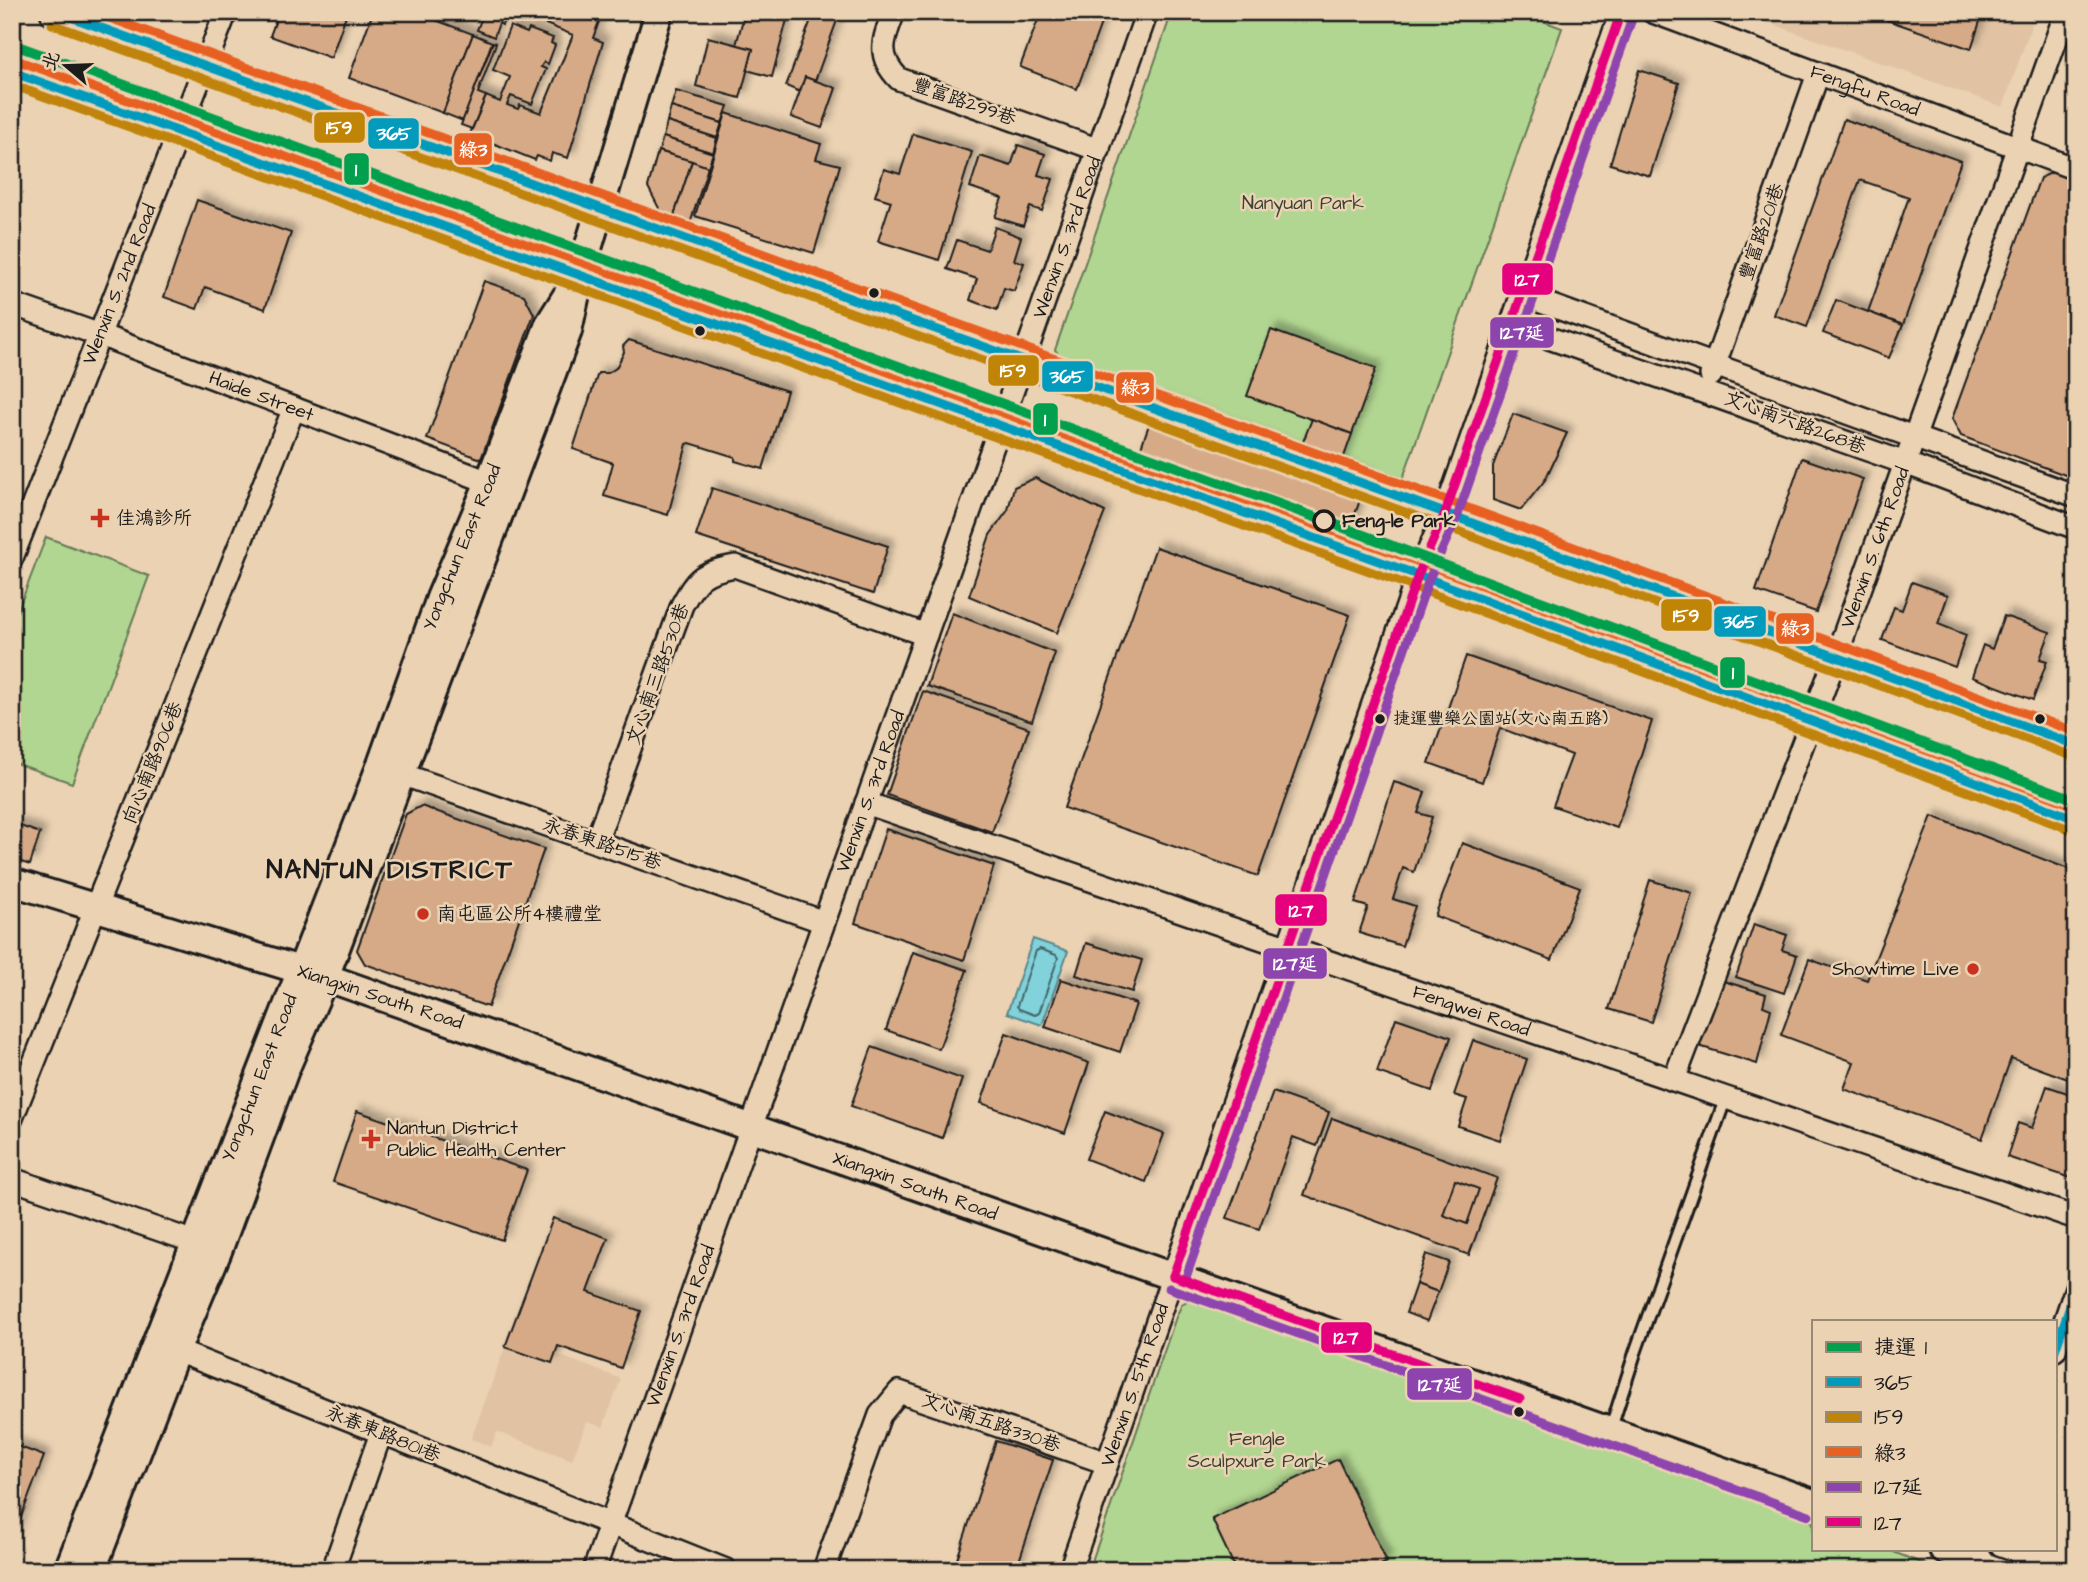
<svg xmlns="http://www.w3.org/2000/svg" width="2088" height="1582" font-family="'Architects Daughter','LXGW WenKai TC',sans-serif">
<defs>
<filter id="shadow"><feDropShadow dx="6" dy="-6" stdDeviation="3.5" flood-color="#0004"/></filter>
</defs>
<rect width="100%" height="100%" fill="#ebd2b3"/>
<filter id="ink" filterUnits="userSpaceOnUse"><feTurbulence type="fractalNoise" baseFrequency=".0143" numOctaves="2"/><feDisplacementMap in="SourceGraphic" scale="14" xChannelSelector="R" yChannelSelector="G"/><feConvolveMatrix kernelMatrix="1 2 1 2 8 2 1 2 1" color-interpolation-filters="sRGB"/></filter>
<g filter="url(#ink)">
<g fill="#e1c3a3">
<path d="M1739,12H2036L2003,107Z"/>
<path d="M505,1347L552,1363L556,1354L621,1379L603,1427L587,1422L572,1460L497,1432L491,1447L471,1439Z"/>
</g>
<g fill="#b1d691" stroke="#667956" stroke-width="2">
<path d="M1172,12H1519L1562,28L1403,478L1074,370L1055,350Z"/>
<path d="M46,537L149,576L72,783L12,762V626Z"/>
<path d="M1189,1300L1200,1301L1813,1522V1549H1886L1939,1570H1089L1176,1317L1182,1304Z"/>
</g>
<path fill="#81d2da" stroke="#59898e" stroke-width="2" d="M1033,939L1068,951L1042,1025L1007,1013Z"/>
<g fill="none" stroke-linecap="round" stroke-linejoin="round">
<path stroke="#446568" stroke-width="2" d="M1040,949L1056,955L1058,958L1039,1013L1035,1015L1019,1009L1017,1006L1036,951Z"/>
</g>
<g fill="#d6aa87" stroke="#1c1c1c" stroke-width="2" filter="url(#shadow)">
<path d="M279,12H347L331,58L270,36Z"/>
<path d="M373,12H414L473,34L443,113L349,78Z"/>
<path d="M475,12L472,20L461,16L460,20L453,17L455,12Z"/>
<path d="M484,12H508L502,25L499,23L494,37L477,30Z"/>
<path d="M516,12H593L601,16L593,38L603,42L568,158L552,153L550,161L537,156L535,160L470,134L486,96L500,102L510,77L493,70L510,26L527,33L529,29L553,38L551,43L555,45L548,64L544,62L541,67L546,69L532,104L511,96L507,105L518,109L520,105L541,113L573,35Z"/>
<path d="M745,12H789L772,77L747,70L753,49L736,45Z"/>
<path d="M814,12H840L815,81L805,77L800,92L786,86Z"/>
<path d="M1041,12H1105L1077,89L1020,67Z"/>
<path d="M1864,12H1983L1971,49Z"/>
<path d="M473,34L492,42L463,121L443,113Z"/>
<path d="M708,37L753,49L740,98L696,86Z"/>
<path d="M493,42L496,43L478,93L486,96L472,129L461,125Z"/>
<path d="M1639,70L1679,83L1650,176L1610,164Z"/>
<path d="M805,77L836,88L822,128L791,117Z"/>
<path d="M676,91L728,106L722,123L671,107Z"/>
<path d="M671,107L722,123L717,138L667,122Z"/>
<path d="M726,113L821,144L816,159L840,165L814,253L695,216Z"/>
<path d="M1844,119L1961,161L1903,325L1868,312L1909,197L1860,180L1807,327L1774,315Z"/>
<path d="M667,122L717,138L713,153L663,137Z"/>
<path d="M913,134L972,152L939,260L878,241L891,201L875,196L884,169L900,174Z"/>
<path d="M663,137L713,153L708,167L659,151Z"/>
<path d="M1018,145L1045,154L1038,175L1053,179L1042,211L1030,207L1023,226L995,217L1002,198L970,187L980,156L1011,166Z"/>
<path d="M658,151L692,161L673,219L663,216L648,187Z"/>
<path d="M692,161L708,167L690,224L673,219Z"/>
<path d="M2053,172L2076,180V479L1961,436L1952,419L2040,178Z"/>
<path d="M197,200L291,233L265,309L205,287L197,309L164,297Z"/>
<path d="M995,227L1021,237L1014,260L1024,263L1014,291L1004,288L997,310L970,300L977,279L947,269L957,240L987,250Z"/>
<path d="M484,281L524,295L534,314L481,459L427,439Z"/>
<path d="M1836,300L1903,325L1889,358L1823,333Z"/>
<path d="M1271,330L1376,368L1352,434L1247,396Z"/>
<path d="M629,340L787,391L763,469L735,461V457L690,443L687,444L668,515L604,496L613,463L573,449L598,373H608L616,368L624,352L623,346Z"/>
<path d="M1157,402L1368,477L1339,560L1128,484Z"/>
<path d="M1513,414L1567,433L1545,480L1521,510L1493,500V466Z"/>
<path d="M1312,419L1352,434L1340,468L1299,452Z"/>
<path d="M1802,458L1863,479L1816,612L1756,591Z"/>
<path d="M1035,478L1105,512L1057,633L969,596L990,535L1008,510L1014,487Z"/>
<path d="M712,488L888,546L873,594L696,536Z"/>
<path d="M1156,547L1350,615L1258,876L1064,808Z"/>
<path d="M1912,582L1948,595L1938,624L1966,635L1955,667L1882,640L1894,607L1902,610Z"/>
<path d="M952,613L1055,653L1032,721L927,686Z"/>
<path d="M2004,616L2050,632L2040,659L2047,661L2033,700L1972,677L1983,645L1992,649Z"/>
<path d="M1466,656L1652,721L1617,828L1553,806L1572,755L1500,728L1482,782L1429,763Z"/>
<path d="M923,691L1029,728L992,832L887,795Z"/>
<path d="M1394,782L1425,792L1418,813L1432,817L1414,872L1403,868L1393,899L1415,906L1402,946L1359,933L1368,907L1355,903Z"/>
<path d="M421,806L544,849L488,1007L365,964L357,950L406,814Z"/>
<path d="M1932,816L2076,872V1082L2011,1058L1982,1139L1844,1089L1854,1062L1781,1035L1809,959L1867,980Z"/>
<path d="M12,823L40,833L30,865L12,859Z"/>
<path d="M886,829L994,866L964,960L855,923Z"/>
<path d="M1462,843L1580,887L1552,960L1435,916Z"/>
<path d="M1650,880L1692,893L1651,1022L1609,1009Z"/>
<path d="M1754,924L1787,935L1782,950L1797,955L1784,993L1736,977Z"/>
<path d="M1086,943L1142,960L1132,992L1076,975Z"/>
<path d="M913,952L967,970L939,1049L886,1030Z"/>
<path d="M1061,979L1136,1004L1120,1052L1045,1027Z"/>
<path d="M1720,980L1766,994L1763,1006L1771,1009L1757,1064L1699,1046Z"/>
<path d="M1396,1018L1451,1037L1432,1091L1377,1072Z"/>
<path d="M1006,1033L1089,1063L1065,1133L981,1103Z"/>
<path d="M1473,1040L1527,1059L1500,1140L1458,1126L1467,1099L1454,1095Z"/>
<path d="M872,1047L962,1079L942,1138L851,1106Z"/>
<path d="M2047,1086L2076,1096V1173L2074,1179L2007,1157L2018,1123L2032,1128Z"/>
<path d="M1273,1092L1329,1112L1317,1146L1293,1137L1259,1229L1227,1218Z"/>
<path d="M357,1111L527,1170L502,1240L333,1182Z"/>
<path d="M1105,1111L1164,1134L1146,1182L1086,1159Z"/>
<path d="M1332,1118L1497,1178L1469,1255L1304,1195Z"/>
<path d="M1455,1180L1479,1189L1467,1224L1443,1215Z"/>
<path d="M553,1218L608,1238L588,1292L641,1311L621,1368L558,1346L552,1363L505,1347Z"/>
<path d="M1426,1254L1449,1262L1438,1292L1416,1284Z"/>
<path d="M1416,1284L1438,1292L1427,1321L1406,1313Z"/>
<path d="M996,1441L1053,1460L1016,1570H990L957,1559Z"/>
<path d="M12,1444L44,1456L12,1541Z"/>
<path d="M1338,1459L1387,1562L1371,1570H1236L1212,1519Z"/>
</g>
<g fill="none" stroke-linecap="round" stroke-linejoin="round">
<g stroke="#1c1c1c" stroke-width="16">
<path id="service" d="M1610,1431L1635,1353L1726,1097"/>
</g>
<g stroke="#1c1c1c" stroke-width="26">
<g id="minor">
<path d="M894,12C883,40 876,56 899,79L1099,150"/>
<path id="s1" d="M1653,12L2076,169"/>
<path d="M1522,295L2076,496"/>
<path id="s2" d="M12,304L100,335L502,487"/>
<path d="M1512,325L1905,463L2076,528"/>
<path d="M1711,375L1818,74"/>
<path id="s3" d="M12,558L226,12"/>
<path d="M387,769L824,922"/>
<path id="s4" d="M866,803L2076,1218"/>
<path d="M596,842L682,605C697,577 703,572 735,566L926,635"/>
<path id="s5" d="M1674,1080L1836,657L2066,12"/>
<path d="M12,1118L294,408"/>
<path d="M12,1179L209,1247"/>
<path d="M162,1345L726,1570"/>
<path d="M2055,1350L2076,1288"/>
<path d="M1982,1563L2002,1570"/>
<path d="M333,1570L381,1433"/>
<path id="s6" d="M594,1570L1147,12"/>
<path d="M824,1570L880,1415L899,1392L1107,1463"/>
<path id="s7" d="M1070,1570L1418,575L1445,513L1621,12"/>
</g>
</g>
<g stroke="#1c1c1c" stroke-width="32">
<g id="tertiary">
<path d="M12,882L300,970"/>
<path id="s8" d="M325,977L1813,1503"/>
<path d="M1943,1549L1982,1563"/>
<path id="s9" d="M68,1570L380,767L440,598L489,482L549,324L569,292"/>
<path d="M92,1570L176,1351L218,1251L285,1070L325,977L568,331L580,275L659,12"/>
</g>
</g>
<g stroke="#1c1c1c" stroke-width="35">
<g id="secondary">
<path d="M56,12L1445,513L2076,745"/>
<path d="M12,72L1418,575L2076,819"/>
</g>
</g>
<use href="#service" stroke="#ebd2b3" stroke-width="10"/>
<use href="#minor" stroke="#ebd2b3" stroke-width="21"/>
<use href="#tertiary" stroke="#ebd2b3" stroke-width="26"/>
<use href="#secondary" stroke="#ebd2b3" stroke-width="30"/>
<g stroke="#ebd2b3" stroke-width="14">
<g id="bus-1">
<path d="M57,12L1445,513L2076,745"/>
<path d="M12,72L1418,575L2076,819"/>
<path d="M2055,1350L2076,1289"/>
</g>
</g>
<g stroke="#ebd2b3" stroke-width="14">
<g id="bus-2">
<path d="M52,24L1441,525L2072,756"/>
<path d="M12,85L1414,587L2072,830"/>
</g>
</g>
<g stroke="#ebd2b3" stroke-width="14">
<g id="bus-3">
<path d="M93,12L1449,501L2076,732"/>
<path d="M16,60L1422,563L2076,806"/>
</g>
</g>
<g stroke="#ebd2b3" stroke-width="14">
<g id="bus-4">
<path d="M1185,1280L1429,579L1457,517L1633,16"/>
<path d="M1169,1288L1809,1515"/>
</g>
</g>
<g stroke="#ebd2b3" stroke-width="14">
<g id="bus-5">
<path d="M1173,1276L1418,575L1445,513L1621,12"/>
<path d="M1173,1276L1520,1399"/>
</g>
</g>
<use href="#bus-1" stroke="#039bbc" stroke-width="9"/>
<use href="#bus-2" stroke="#c08407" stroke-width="9"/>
<use href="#bus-3" stroke="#e76122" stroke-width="9"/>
<use href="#bus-4" stroke="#8e44ad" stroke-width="9"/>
<use href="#bus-5" stroke="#e5007d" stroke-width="9"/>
<g stroke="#ebd2b3" stroke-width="16">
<path id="metro-1" d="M12,44L1331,523L2076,800"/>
</g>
<use href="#metro-1" stroke="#019f4e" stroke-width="10"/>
</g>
</g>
<g fill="#1c1c1c" stroke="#ebd2b3" stroke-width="2.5">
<circle cx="874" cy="293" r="6"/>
<circle cx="700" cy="331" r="6"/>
<circle cx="1380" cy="719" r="6"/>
<circle cx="2040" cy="719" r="6"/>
<circle cx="1519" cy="1412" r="6"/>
</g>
<g fill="#c8321e" stroke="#ebd2b3" stroke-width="2.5">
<path d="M96.5 507.5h7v7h7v7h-7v7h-7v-7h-7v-7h7z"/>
<circle cx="423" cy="914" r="7"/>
<circle cx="1973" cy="969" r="7"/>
<path d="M367.5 1128.5h7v7h7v7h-7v7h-7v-7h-7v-7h7z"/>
</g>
<circle fill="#ebd2b3" stroke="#1c1c1c" stroke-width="3.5" cx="1324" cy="521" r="10"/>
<g text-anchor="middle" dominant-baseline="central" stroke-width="5" stroke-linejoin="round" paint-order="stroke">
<g font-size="17" fill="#1c1c1c" stroke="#ebd2b3" text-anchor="start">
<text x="1393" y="719">捷運豐樂公園站(文心南五路)</text>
</g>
<g font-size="19" fill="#1c1c1c" stroke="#ebd2b3">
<text stroke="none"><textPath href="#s1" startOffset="226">Fengfu Road</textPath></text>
<text transform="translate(964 102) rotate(19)">豐富路299巷</text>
<text transform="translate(1762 232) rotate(-71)">豐富路201巷</text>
<text stroke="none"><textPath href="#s6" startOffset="1414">Wenxin S. 3rd Road</textPath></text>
<text stroke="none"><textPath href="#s3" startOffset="294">Wenxin S. 2nd Road</textPath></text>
<text stroke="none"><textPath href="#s2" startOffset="266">Haide Street</textPath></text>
<text transform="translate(1795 423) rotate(20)">文心南六路268巷</text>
<text stroke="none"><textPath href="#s9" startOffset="1096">Yongchun East Road</textPath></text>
<text stroke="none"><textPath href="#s5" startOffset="569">Wenxin S. 6th Road</textPath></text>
<text transform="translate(658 674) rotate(-70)">文心南三路530巷</text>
<text transform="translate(153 763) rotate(-68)">向心南路906巷</text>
<text stroke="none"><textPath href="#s6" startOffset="826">Wenxin S. 3rd Road</textPath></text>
<text transform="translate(602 844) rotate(19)">永春東路515巷</text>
<text transform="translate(380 997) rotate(18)">Xiangxin South Road</text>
<text stroke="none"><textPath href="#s4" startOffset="640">Fengwei Road</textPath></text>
<text stroke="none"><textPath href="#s9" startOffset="528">Yongchun East Road</textPath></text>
<text stroke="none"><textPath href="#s8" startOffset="626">Xiangxin South Road</textPath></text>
<text stroke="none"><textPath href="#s6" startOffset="259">Wenxin S. 3rd Road</textPath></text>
<text stroke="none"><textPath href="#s7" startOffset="196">Wenxin S. 5th Road</textPath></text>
<text transform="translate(991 1423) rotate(19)">文心南五路330巷</text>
<text transform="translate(383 1434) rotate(22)">永春東路801巷</text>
</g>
<g font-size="19" fill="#3a4133" stroke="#ebd2b3">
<text x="1303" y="203">Nanyuan Park</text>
<text x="1257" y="1439">Fengle<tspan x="1257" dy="22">Sculpxure Park</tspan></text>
</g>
<g font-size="19" fill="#1c1c1c" stroke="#ebd2b3" text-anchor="start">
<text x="116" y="518">佳鴻診所</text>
<text x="437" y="914">南屯區公所4樓禮堂</text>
<text x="1959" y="969" text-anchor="end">Showtime Live</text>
<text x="387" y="1128">Nantun District<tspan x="387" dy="22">Public Health Center</tspan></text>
</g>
<g font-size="19" font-weight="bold" fill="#1c1c1c" stroke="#ebd2b3" text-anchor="start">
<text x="1342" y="521">Feng-le Park</text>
</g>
<g font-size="26" font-weight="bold" letter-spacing="2" fill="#1c1c1c" stroke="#ebd2b3">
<text x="390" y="870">NANTUN DISTRICT</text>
</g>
</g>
<g stroke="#ebd2b3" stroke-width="2.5">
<rect x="313" y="111" width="53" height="33" rx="7" fill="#c08407"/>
<rect x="367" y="117" width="53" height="33" rx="7" fill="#039bbc"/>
<rect x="453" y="132" width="40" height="34" rx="7" fill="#e76122"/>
<rect x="343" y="152" width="27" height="34" rx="7" fill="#019f4e"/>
<rect x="1501" y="262" width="53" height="34" rx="7" fill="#e5007d"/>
<rect x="1489" y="316" width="66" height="33" rx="7" fill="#8e44ad"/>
<rect x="987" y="354" width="53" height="33" rx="7" fill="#c08407"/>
<rect x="1041" y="360" width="53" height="33" rx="7" fill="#039bbc"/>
<rect x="1115" y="371" width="40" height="33" rx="7" fill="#e76122"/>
<rect x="1032" y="402" width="27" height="34" rx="7" fill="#019f4e"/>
<rect x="1660" y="598" width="53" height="34" rx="7" fill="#c08407"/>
<rect x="1713" y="605" width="54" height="33" rx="7" fill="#039bbc"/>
<rect x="1775" y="612" width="40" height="33" rx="7" fill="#e76122"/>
<rect x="1719" y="656" width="27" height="33" rx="7" fill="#019f4e"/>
<rect x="1274" y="893" width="54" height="34" rx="7" fill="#e5007d"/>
<rect x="1262" y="947" width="66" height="33" rx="7" fill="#8e44ad"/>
<rect x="1320" y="1321" width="53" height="33" rx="7" fill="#e5007d"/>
<rect x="1406" y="1367" width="67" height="34" rx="7" fill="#8e44ad"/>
</g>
<g font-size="19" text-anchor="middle" font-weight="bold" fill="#fff">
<text x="339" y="134">159</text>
<text x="394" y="140">365</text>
<text x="473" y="156">綠3</text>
<text x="356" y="176">1</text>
<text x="1527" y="286">127</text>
<text x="1522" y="339">127延</text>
<text x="1013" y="377">159</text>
<text x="1067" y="383">365</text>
<text x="1135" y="394">綠3</text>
<text x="1045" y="426">1</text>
<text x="1686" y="622">159</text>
<text x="1740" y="628">365</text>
<text x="1795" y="635">綠3</text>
<text x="1733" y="679">1</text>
<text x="1301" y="917">127</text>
<text x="1295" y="970">127延</text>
<text x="1346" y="1344">127</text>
<text x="1440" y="1391">127延</text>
</g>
<rect width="2088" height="1582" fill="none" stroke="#ebd2b3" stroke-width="42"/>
<rect x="21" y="21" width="2046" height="1540" fill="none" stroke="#1c1c1c" stroke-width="2.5" filter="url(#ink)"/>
<rect x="1812" y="1320" width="245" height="231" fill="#ebd2b3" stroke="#988977" stroke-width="2"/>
<rect x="1826" y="1342" width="35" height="10" fill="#019f4e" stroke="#988977" stroke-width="2"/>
<text x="1874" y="1354" font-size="21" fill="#1c1c1c">捷運 1</text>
<rect x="1826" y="1377" width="35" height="10" fill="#039bbc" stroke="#988977" stroke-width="2"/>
<text x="1874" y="1390" font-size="21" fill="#1c1c1c">365</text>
<rect x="1826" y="1412" width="35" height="10" fill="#c08407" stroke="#988977" stroke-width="2"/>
<text x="1874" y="1424" font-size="21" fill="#1c1c1c">159</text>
<rect x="1826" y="1447" width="35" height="10" fill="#e76122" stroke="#988977" stroke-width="2"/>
<text x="1874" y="1460" font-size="21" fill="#1c1c1c">綠3</text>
<rect x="1826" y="1482" width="35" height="10" fill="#8e44ad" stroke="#988977" stroke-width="2"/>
<text x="1874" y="1494" font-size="21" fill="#1c1c1c">127延</text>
<rect x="1826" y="1517" width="35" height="10" fill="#e5007d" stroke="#988977" stroke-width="2"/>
<text x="1874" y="1530" font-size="21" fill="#1c1c1c">127</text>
<g transform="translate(66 66) rotate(289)" stroke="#ebd2b3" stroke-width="5" paint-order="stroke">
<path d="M0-5L12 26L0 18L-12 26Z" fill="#1c1c1c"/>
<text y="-10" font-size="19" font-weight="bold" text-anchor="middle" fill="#1c1c1c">北</text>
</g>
</svg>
